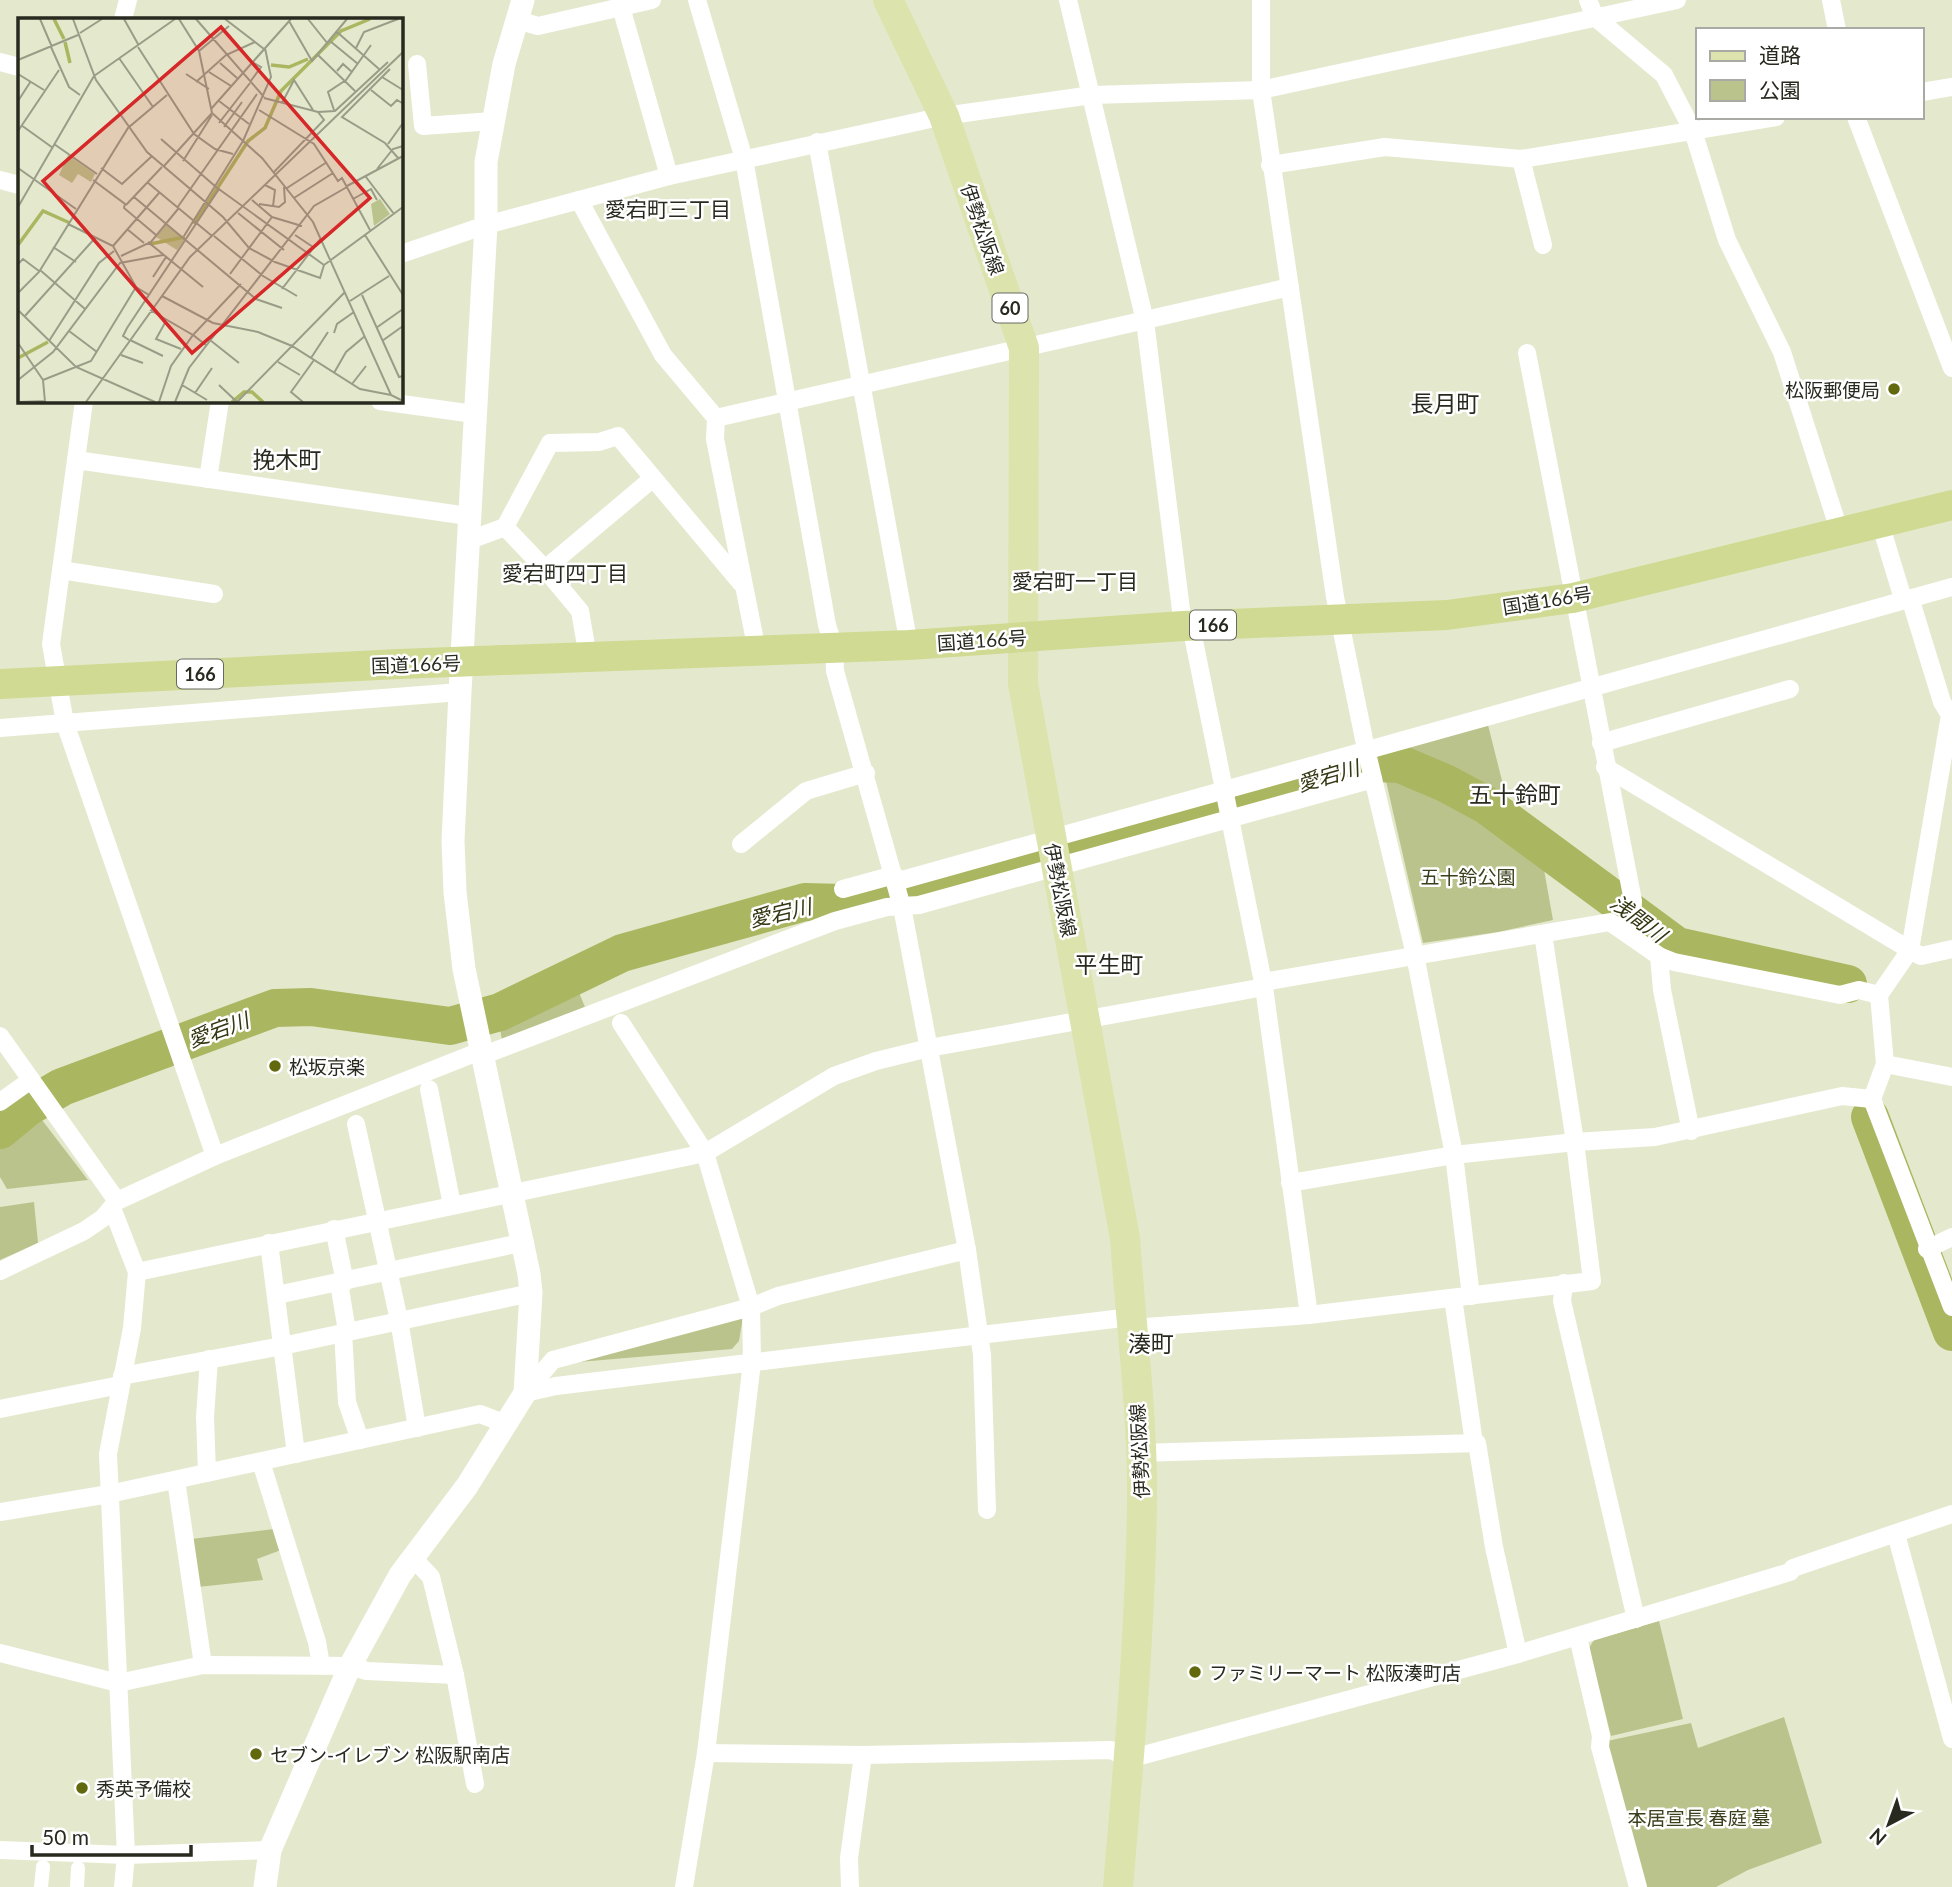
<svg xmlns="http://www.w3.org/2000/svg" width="1952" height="1887" font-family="Lato,'Noto Sans JP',sans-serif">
<rect width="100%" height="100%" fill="#e4e9cd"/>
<g fill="#bbc38c">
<path d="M1488,725L1517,840L1543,864L1553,920L1498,932L1423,943L1380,755Z"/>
<path d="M575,983L585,1007L502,1040L498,1018Z"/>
<path d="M42,1120L88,1180L7,1189L0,1177V1146Z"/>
<path d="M34,1202L38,1243L0,1260V1207Z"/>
<path d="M743,1317L739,1341L732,1349L579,1362Z"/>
<path d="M274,1529L281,1550L257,1559L263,1580L198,1587L191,1539Z"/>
<path d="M1659,1621L1683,1719L1611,1736L1589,1648L1594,1640Z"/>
<path d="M1784,1717L1822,1843L1748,1870L1716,1887H1646L1607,1741L1691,1723L1698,1748Z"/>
</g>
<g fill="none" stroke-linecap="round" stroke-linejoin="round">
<g stroke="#abb660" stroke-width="38">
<path d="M1870,1117L1952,1332"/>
<path d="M0,1130L28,1107L62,1087L275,1008L311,1007L450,1026L500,1012L622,953L805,902L843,903L886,892L908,893L1373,763L1400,764L1445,783L1486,805L1677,946L1848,984"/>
</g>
<g stroke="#fff" stroke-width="14">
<path d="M41,1887L43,1867"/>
<path d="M77,1887L78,1868"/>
</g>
<g stroke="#fff" stroke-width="18">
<path d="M697,0L744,159L827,625L834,647L835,671L902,907L967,1250L982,1355L987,1510"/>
<path d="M1068,0L1145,321L1183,626"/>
<path d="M1261,0V90L1335,597L1366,749L1415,955L1454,1155L1471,1296"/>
<path d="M1588,0L1595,17L1664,75L1693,131L1727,240L1782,352L1840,533"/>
<path d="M1831,0L1837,30"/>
<path d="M621,7L669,176"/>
<path d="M123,19L128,0"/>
<path d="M517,20L538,26L652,0"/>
<path d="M0,62L19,67"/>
<path d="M417,64L423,126L493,121"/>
<path d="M1922,92L1952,87"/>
<path d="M1856,117L1952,368"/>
<path d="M817,142L909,645"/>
<path d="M1521,159L1543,245"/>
<path d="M1270,165L1385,147L1521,159L1776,117"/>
<path d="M0,180L19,185"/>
<path d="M579,200L663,355L716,418L715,439L757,651"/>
<path d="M401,254L486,225L669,176L944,116L1092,95L1261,90L1677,0"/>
<path d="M1527,353L1633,901L1631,936"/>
<path d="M84,401L51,644L65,723L215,1156"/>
<path d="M380,401L474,414"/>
<path d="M716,418L1290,287"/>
<path d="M76,460L468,516"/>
<path d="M208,479L220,401"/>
<path d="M1880,523L1903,599"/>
<path d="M505,527L545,569"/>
<path d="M467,541L505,527L550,443L599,442L618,436L741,583"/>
<path d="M61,570L214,594"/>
<path d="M1191,626L1264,987L1309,1315"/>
<path d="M588,657L580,611L545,569L652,479"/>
<path d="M0,728L460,692"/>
<path d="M1601,743L1790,689"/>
<path d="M1605,767L1910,950L1921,956L1952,949"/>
<path d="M741,844L806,791L866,773"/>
<path d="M895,882L1952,587"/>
<path d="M843,889L894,875"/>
<path d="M1659,956L1662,990L1691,1131"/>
<path d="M1263,982L1610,922L1659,956L1674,962L1840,995L1859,990L1879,995"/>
<path d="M621,1023L705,1153L751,1307L752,1362L706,1753L684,1887"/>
<path d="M0,1036L117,1201"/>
<path d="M484,1055L835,921L887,907L919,905L1373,779"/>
<path d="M1885,1064L1952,1077"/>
<path d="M429,1089L452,1205"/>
<path d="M1872,1099L1885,1064L1879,995L1910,950L1950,715L1942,702L1910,598"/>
<path d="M1872,1099L1952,1307"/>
<path d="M0,1102L31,1080"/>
<path d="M356,1124L399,1320L417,1428"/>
<path d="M1290,1183L1454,1155L1575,1142L1655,1137L1842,1096L1872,1099"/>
<path d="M112,1208L137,1272L132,1328L108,1454L126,1855L123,1887"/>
<path d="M334,1229L345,1282"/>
<path d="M269,1243L296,1454"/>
<path d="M1927,1249L1952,1237"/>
<path d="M0,1271L84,1231L103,1218L117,1201L215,1156L483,1050"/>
<path d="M137,1272L705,1153L834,1076L876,1061L929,1048L1264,987"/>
<path d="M339,1283L347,1331"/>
<path d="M1564,1283L1562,1301L1636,1619"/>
<path d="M277,1295L525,1242"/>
<path d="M1453,1298L1474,1443"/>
<path d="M1132,1328L1309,1315L1592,1281L1575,1142L1543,934"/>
<path d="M343,1332L347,1402L360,1440"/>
<path d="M122,1376L282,1346L531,1293"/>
<path d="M525,1393L556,1386L1131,1317"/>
<path d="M525,1393L553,1360L751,1307L778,1296L967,1250"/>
<path d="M0,1409L120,1385"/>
<path d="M1139,1453L1477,1443L1494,1547L1518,1654"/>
<path d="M261,1462L317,1642L321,1665"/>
<path d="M207,1473L205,1417L209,1359"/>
<path d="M176,1480L203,1665"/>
<path d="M0,1512L109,1494L480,1414L506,1424"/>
<path d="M1896,1534L1952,1739"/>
<path d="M413,1558L431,1577L455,1675L475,1784"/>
<path d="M1578,1637L1601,1736L1600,1747L1638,1887"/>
<path d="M0,1653L118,1683L203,1665L350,1666L367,1671L455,1675"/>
<path d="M706,1753L863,1755L1111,1750L1129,1759L1518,1654L1790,1572L1793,1568L1952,1514"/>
<path d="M0,1850L126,1855L270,1850"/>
<path d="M850,1887L849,1858L863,1755"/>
</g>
<path stroke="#fff" stroke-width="23" d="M265,1887L270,1850L350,1666L400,1575L467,1486L525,1393L531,1293L529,1274L464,969L455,892L453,841L460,692L486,225V162L504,64L523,0"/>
<path stroke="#dce3ad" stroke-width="30" d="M888,0L944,116L1024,348L1023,684L1125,1238C1131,1326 1143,1416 1142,1504C1140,1632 1129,1760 1118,1887"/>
<path stroke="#d0da92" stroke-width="30" d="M0,684L399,664L909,645L1183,626L1447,615L1573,598L1952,505"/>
</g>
<g fill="#61690c" stroke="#fff" stroke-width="2.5">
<circle cx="1894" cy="389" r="7"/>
<circle cx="275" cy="1066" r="7"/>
<circle cx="1195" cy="1672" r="7"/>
<circle cx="256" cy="1754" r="7"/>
<circle cx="82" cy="1788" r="7"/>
</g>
<g text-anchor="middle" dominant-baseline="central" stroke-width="5" stroke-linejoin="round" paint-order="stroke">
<g fill="#fff" stroke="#686962" stroke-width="2">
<rect x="992.5" y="293.5" width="35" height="29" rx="5"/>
<rect x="1190" y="610.5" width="46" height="29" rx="5"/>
<rect x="177" y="659.5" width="46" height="29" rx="5"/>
</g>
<g font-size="18" font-weight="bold" fill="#28291f">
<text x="1010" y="308">60</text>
<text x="1213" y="625">166</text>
<text x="200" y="674">166</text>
</g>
<g font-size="19" fill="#28291f" stroke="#fff">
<text transform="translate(983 229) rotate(71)">伊勢松阪線</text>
<text transform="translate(1547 600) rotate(-9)">国道166号</text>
<text transform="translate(982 640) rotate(-4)">国道166号</text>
<text transform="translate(416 664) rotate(-2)">国道166号</text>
<text transform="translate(1061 890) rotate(79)">伊勢松阪線</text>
<text transform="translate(1139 1451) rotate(-93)">伊勢松阪線</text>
</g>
<g font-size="19" fill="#28291f" stroke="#fff" text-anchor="start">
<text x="1880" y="389" text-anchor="end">松阪郵便局</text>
<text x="289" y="1066">松坂京楽</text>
<text x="1209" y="1672">ファミリーマート 松阪湊町店</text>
<text x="270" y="1754">セブン-イレブン 松阪駅南店</text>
<text x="96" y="1788">秀英予備校</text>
</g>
<g font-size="19" fill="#3b3f1b" stroke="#fff">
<text x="1468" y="876">五十鈴公園</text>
<text x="1699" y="1817">本居宣長 春庭 墓</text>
</g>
<g font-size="21" fill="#28291f" stroke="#fff">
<text x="668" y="208">愛宕町三丁目</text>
<text x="565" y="572">愛宕町四丁目</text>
<text x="1075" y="580">愛宕町一丁目</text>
</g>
<g font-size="21" font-style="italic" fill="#333712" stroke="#fff">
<text transform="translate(1328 775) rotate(-16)">愛宕川</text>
<text transform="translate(780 912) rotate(-13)">愛宕川</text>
<text transform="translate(1639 918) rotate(37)">浅間川</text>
<text transform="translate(218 1029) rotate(-20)">愛宕川</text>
</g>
<g font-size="23" fill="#28291f" stroke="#fff">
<text x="1445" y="403">長月町</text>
<text x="287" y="459">挽木町</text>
<text x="1515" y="794">五十鈴町</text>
<text x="1109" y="964">平生町</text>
<text x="1151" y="1343">湊町</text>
</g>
</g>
<g transform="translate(18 18)">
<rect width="385" height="385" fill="#e4e9cd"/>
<path d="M50,137L77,156L73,164L60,156L54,165L41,157ZM362,181L372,196L356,208L353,186ZM148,207L167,221L159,232L138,219Z" fill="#bbc38c"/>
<path fill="none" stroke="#abb660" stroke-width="3.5" d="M36,1L46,21M47,24L52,45M253,47L271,49L290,41M176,206L230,123L247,110L263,73L323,13L352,1M132,226L167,219M0,227L25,193L52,205M0,340L30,324M214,384L226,374H234L245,384"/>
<path fill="none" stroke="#999c87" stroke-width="2" d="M22,1L34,29M55,1L78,62L129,134L205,199L231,230L257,244L302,260L306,247L385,189M106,1L120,26M161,1L181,33L194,95L244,140L295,204L373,377L385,383M178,1L246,79M207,1L246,31M290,1L310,26M271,3L294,43L329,1M319,14L361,51M62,15L84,1M312,23L340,46M33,29L51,69L62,77M120,29L176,116L197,131L215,136M338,30L346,14L380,1M181,33L211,8M300,37L337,73M101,40L135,89M0,42L60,17M202,45L219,60M372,51L324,99L367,125L381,141M319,53L325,46L334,54M191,54L213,68M0,56L26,72M168,56L191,71M76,58L157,1M364,59L385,72M178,64L208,37L237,24M232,64L243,49L232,43M353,72L373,88L379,82L384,85M246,80L300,94L317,93L370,44M0,83L13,63M201,83L231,106M264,85L276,62L295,92M193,91L273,1M241,92L296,126L320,163L324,160L352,212M316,92L310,74L328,62L353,27M201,105L232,65M3,107L35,130M206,109L224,84M0,113L41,52M143,121L198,169L306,247M225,123L253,59L247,30M36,126L79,156M370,126L385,105M165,143L194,97M146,148L194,95M0,150L58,191M83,150L104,166L134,138M359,151L375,131L385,128M256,154L306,102L300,94M348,159L376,196M75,162L107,186L106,190L138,217M129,164L194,218M247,167L257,172L255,188M329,168L385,138M269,170L309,144M116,179L238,281L264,290M276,180L315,155M335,181L353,171L359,182M234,182L254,199L284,208M241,186L261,189L267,184L266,169M108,187L144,149M0,189L76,58M159,190L239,76M220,195L266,232M50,206L95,228L118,269L131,277M109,211L126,225M277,217L295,229M347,217L385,277M166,218L225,123M196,218L245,258L279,278M130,224L185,269M95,228L141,175M35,229L58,244M103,238L133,224L160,191M0,246L5,241L21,253M22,252L67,291M212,256L254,199M135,259L148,239M264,271L303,220M0,275L21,254L110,110L149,77M344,277L381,359L385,358M144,278L195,305L240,314L274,328L342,371L373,377M332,283L371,258M0,292L58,349L137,384M132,292L175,317L223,266M6,299L78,219M148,303L138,321L163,331M358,310L385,291M51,313L79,334M316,315L319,306L336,294M111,322L105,318L109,310L201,171M112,322L145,338M192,322L221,345M31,323L81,245L96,233M364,323L385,308M0,325L25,362L27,384M103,337L125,345M293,340L310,314M260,344L282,357M316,355L328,334L347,318M0,362L35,334L102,245L145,237M25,362L73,343L118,269M334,366L348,348M164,367L189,382M201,367L219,384L327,274M177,375L194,350M0,384L27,383M68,384L172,239L385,34M141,384L153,348L175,317L188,327M157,384L171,350L296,188L329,169M285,384L273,374L296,342"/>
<path fill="#d62828" fill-opacity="0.15" stroke="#d62828" stroke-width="3.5" d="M203,9L352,180L174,335L25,163Z"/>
<rect width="385" height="385" fill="none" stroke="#28291f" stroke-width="3.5"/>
</g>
<rect x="1696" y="28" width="228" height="91" fill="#ffffff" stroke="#a9a9a5" stroke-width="2"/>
<rect x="1710" y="51" width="35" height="10" fill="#dce3ad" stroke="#a9a9a5" stroke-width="2"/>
<text x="1759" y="63" font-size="21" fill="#28291f">道路</text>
<rect x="1710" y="80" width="35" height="21" fill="#bbc38c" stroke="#a9a9a5" stroke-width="2"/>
<text x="1759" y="98" font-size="21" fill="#28291f">公園</text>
<g transform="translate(1889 1824) rotate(221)" stroke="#ffffff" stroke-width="5" paint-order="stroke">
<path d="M0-5L12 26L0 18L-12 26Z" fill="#28291f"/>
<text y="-10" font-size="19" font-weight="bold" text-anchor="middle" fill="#28291f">N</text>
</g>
<path d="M32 1845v10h159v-10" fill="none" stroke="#28291f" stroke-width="3.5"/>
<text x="42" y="1845" font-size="21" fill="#28291f" stroke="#ffffff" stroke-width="5" paint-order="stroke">50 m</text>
</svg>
